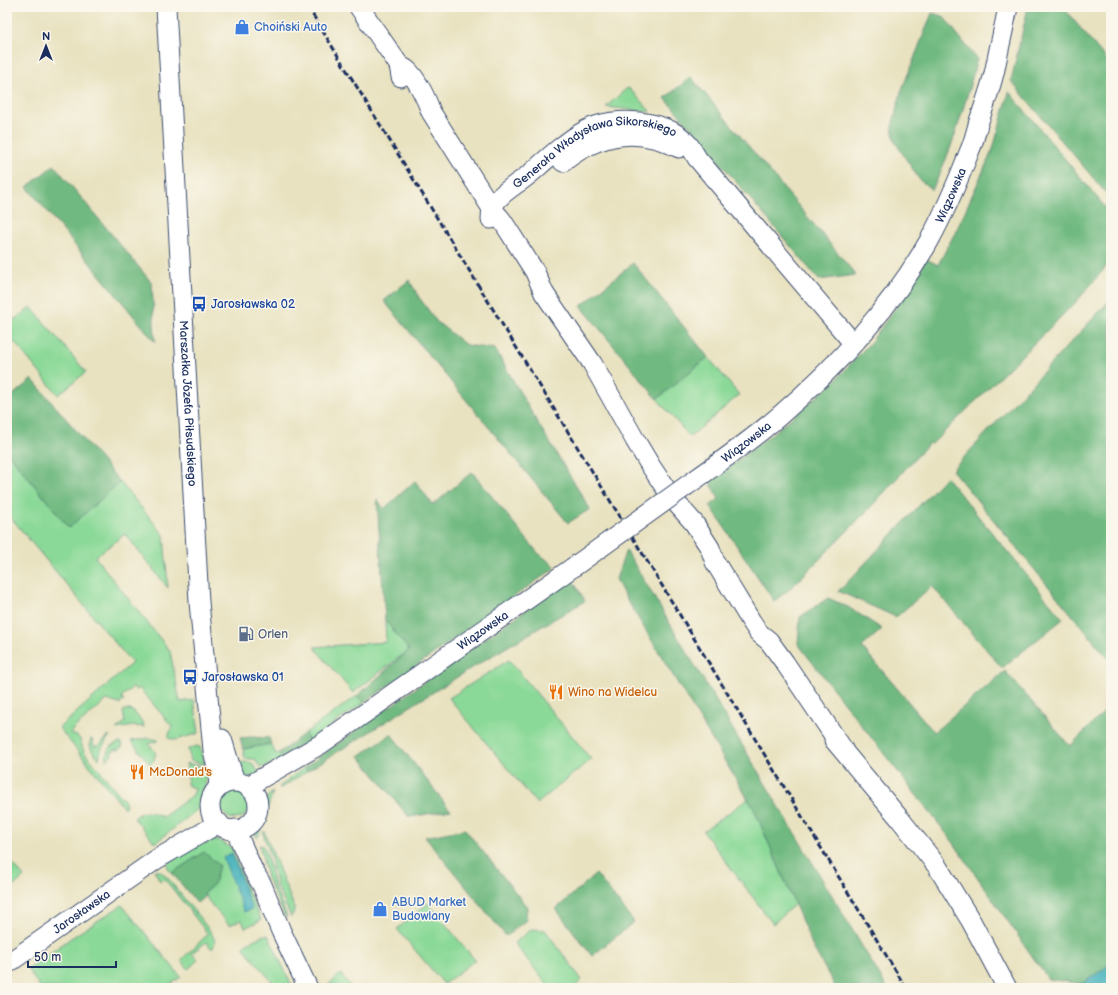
<svg xmlns="http://www.w3.org/2000/svg" width="1118" height="995" font-family="'Balsamiq Sans',sans-serif">
<rect width="100%" height="100%" fill="#fbf7ec"/>
<filter id="ink" filterUnits="userSpaceOnUse"><feTurbulence type="fractalNoise" baseFrequency=".025" numOctaves="2"/><feDisplacementMap in="SourceGraphic" scale="8" xChannelSelector="R" yChannelSelector="G"/><feConvolveMatrix kernelMatrix="1 2 1 2 8 2 1 2 1" color-interpolation-filters="sRGB"/></filter>
<filter id="wash" filterUnits="userSpaceOnUse"><feTurbulence type="fractalNoise" baseFrequency=".012" numOctaves="4" result="noise"/><feDisplacementMap in="SourceGraphic" scale="16" xChannelSelector="R" yChannelSelector="G"/><feGaussianBlur stdDeviation="0.9" result="paint"/><feColorMatrix in="noise" values="0 0 0 0 0 0 0 0 0 0 0 0 0 0 0 0 0 1.4 0 .05"/><feComposite in="paint" operator="in"/></filter>
<g filter="url(#wash)">
<rect width="100%" height="100%" fill="#e8e2c0"/>
<g fill="#8bd998" stroke="#53847b">
<path d="M629,88L649,110L650,112L606,107L626,89Z"/>
<path d="M31,307L86,372L58,395L7,333V325Z"/>
<path d="M708,357L739,395L690,437L657,399Z"/>
<path d="M7,452L69,527L120,482L164,535L168,588L125,534L95,557L170,651L180,702L194,700L199,733L176,740L168,738L172,726L139,688L136,691L133,687L121,697L124,701L119,704L107,700L73,729L71,734L77,736L80,739L84,752L124,800L126,805L124,808L59,728L132,663L7,513Z"/>
<path d="M385,620L409,650L353,693L314,647L386,642Z"/>
<path d="M509,660L591,759L537,804L449,698Z"/>
<path d="M357,696L364,703L309,741L305,733Z"/>
<path d="M124,710H130L134,712L143,723L144,727L134,726L116,729L125,722L123,712Z"/>
<path d="M110,735L101,749L99,759C93,752 88,748 91,739H92L94,746H98Z"/>
<path d="M150,738L158,740V741L148,744L156,752L154,760L150,764L131,741Z"/>
<path d="M120,742L123,746L118,750L116,749L111,753L112,755L106,760C105,751 112,744 120,742Z"/>
<path d="M271,744L276,754L279,753L283,759L264,767H260L255,759H245L243,749Z"/>
<path d="M197,746L200,747L205,765L191,761L188,749Z"/>
<path d="M243,762L252,763L261,775C242,778 245,780 233,765Z"/>
<path d="M186,763L205,768L207,774L202,806L155,843L134,818C145,808 152,813 163,817L193,795L195,789L187,785L188,776Z"/>
<path d="M305,767L307,771L281,788L279,787Z"/>
<circle cx="235" cy="804" r="15"/>
<path d="M273,792L258,837L257,838C254,829 258,824 262,816C265,807 263,798 273,792Z"/>
<path d="M748,799L754,809L795,904L773,924L703,831Z"/>
<path d="M264,831L294,907V911L291,917L276,884L271,857L263,834Z"/>
<path d="M202,839L206,844L211,840H218L232,848L246,886L261,920L245,928L242,920L229,925C223,917 207,902 204,893L214,884L204,852L172,873L168,868L167,864Z"/>
<path d="M259,845L263,846L267,855L273,883L287,917H285L267,878L263,861H264Z"/>
<path d="M7,857L24,877L7,892Z"/>
<path d="M154,870L160,871L166,876L211,932C214,939 217,942 212,949L206,942L192,953L198,960L188,969L181,960L208,934L164,878L160,881Z"/>
<path d="M428,903L475,960L444,984L397,929Z"/>
<path d="M122,905L181,977L165,988H40L28,969L71,938Z"/>
<path d="M532,929L545,930L582,980L573,988H550L514,943Z"/>
<path d="M264,935H268L293,988H272V986L274,984L244,948L245,944Z"/>
<path d="M341,974L352,988H330L328,985Z"/>
</g>
<g fill="#70b980" stroke="#46746f">
<path d="M1028,7H1063L1111,65V199L1011,81Z"/>
<path d="M932,13L943,16L977,59C966,102 952,151 932,190L919,179L895,142L892,127L901,92Z"/>
<path d="M691,77L856,275L819,280L665,98Z"/>
<path d="M1009,92L1111,214V261L1076,302L931,445L929,443L869,509L790,589L774,601L710,506L719,499L710,482L773,433L831,385L870,343L907,292L926,259L938,265L957,229L993,149Z"/>
<path d="M54,165L152,283L155,342L27,187Z"/>
<path d="M633,263L708,357L657,399L581,306Z"/>
<path d="M409,280L418,295V296L437,322L466,345L495,349L533,415L590,509L568,523L389,307L384,301Z"/>
<path d="M1111,299V662L952,470Z"/>
<path d="M32,379L120,482L69,528L7,452V400Z"/>
<path d="M472,472L538,553L556,567L364,703L357,696L409,650L385,620L377,499L384,509L415,481L433,505Z"/>
<path d="M946,477L1063,619L1002,668L932,586L896,617L838,591L843,587Z"/>
<path d="M626,550L887,988H836L814,949L754,809L623,593L616,579Z"/>
<path d="M572,579L585,601L483,661L307,771L305,767L507,623Z"/>
<path d="M828,598L848,607L882,629L862,647L934,732L1005,671L1070,746L1111,705V964L1082,984L1048,979L953,842L798,644L800,617Z"/>
<path d="M305,733L309,741L283,759L279,753Z"/>
<path d="M391,734L450,810H451L409,817L359,756Z"/>
<path d="M251,737L269,738L271,744L243,749L240,738Z"/>
<path d="M465,829L527,907L526,920L506,936L425,837Z"/>
<path d="M204,852L219,865L214,884L204,893L205,896L197,903L172,873Z"/>
<path d="M596,874L634,922L592,956L556,909Z"/>
</g>
<g fill="#40b0ba" stroke="#2e708c">
<path d="M232,853L252,909L244,912L223,857Z"/>
<path d="M1111,964V988H1076Z"/>
</g>
</g>
<g filter="url(#ink)">
<g fill="none" stroke-linecap="round" stroke-linejoin="round">
<g stroke="#3a4a6d" stroke-width="21">
<g id="major">
<path id="s1" d="M166,7L199,602L213,750L219,777L218,788"/>
<path d="M359,7L399,65L401,77"/>
<path d="M399,65C401,67 405,68 407,70C416,77 427,100 431,112L492,209L501,219L505,225L535,272L544,293L592,363L635,440L650,465L672,498L694,523L710,548L715,562L751,621L759,633L769,641L785,663L843,749"/>
<path d="M563,162C599,133 638,126 679,148"/>
<path id="s2" d="M491,219C491,200 502,195 516,184C521,181 526,177 531,173C548,158 566,141 586,130C613,115 667,119 687,143C691,147 694,153 697,158L853,343"/>
<path id="s3" d="M689,484C719,463 750,441 778,417C836,367 891,308 929,241C945,212 958,181 970,150C974,141 976,131 979,121C985,104 991,87 995,69C999,48 1004,28 1008,7"/>
<path d="M222,739L235,782"/>
<path d="M834,740L900,819L937,866L971,921L1007,988"/>
<circle cx="234" cy="806" r="24"/>
<path id="s4" d="M248,786L321,744L572,568"/>
<path d="M235,829L253,870L262,885L281,931L308,988"/>
<path id="s5" d="M7,964L157,859L219,823"/>
</g>
</g>
<use href="#major" stroke="#fff" stroke-width="19"/>
<path stroke="#1b2f5e" stroke-width="3" stroke-dasharray="6 3" stroke-linecap="butt" d="M308,7L655,574L906,988"/>
<g stroke="#3a4a6d" stroke-width="21" stroke-linecap="butt">
<path id="major-bridge" d="M572,568L689,484"/>
</g>
<use href="#major-bridge" stroke="#fff" stroke-width="19"/>
</g>
</g>
<defs>
<g id="shop-bare" transform="scale(1.2)"><path d="M-5-2.5h2.3a2.7 3.5 0 0 1 5.4 0H5L5.5 6h-11ZM-1.5-2.5h3a1.5 2.3 0 0 0-3 0Z" fill="#3f7fe0" stroke="#fbf7ec" stroke-width="2.5" paint-order="stroke"/></g>
<g id="bus-bare" transform="scale(1.2)"><path d="M-5-6H5V4H4V6H2V4H-2V6H-4V4H-5ZM-3.5-4V0h7V-4ZM-3.5 1.2v1.5H-2V1.2ZM2 1.2v1.5H3.5V1.2Z" fill="#1a4fb4" stroke="#fbf7ec" stroke-width="2.5" paint-order="stroke"/></g>
<g id="fuel-bare" transform="scale(1.2)"><path d="M-5.5-6h7V0h2V4h1.3V-2.5L3-4.5l.8-.8L6-3V5H2.5V1h-1V6h-7ZM-4.2-4.7v3.2H.2V-4.7Z" fill="#5c6f8a" stroke="#fbf7ec" stroke-width="2.5" paint-order="stroke"/></g>
<g id="restaurant-bare" transform="scale(1.2)"><path d="M-5-6h1v4h1v-4h1v4h1v-4h1v5L-1.5 .5V6h-2V.5L-5-1ZM5-6V6H3V1.5H1.5Q1.5-4 5-6Z" fill="#e8710a" stroke="#fbf7ec" stroke-width="2.5" paint-order="stroke"/></g>
</defs>
<g fill-rule="evenodd">
<use href="#shop-bare" x="242" y="27"/>
<use href="#bus-bare" x="199" y="304"/>
<use href="#fuel-bare" x="246" y="634"/>
<use href="#bus-bare" x="190" y="677"/>
<use href="#restaurant-bare" x="556" y="692"/>
<use href="#restaurant-bare" x="137" y="772"/>
<use href="#shop-bare" x="380" y="909"/>
</g>
<g text-anchor="middle" dominant-baseline="central" stroke-width="3" stroke-linejoin="round" paint-order="stroke">
<g font-size="12" fill="#366cbe" stroke="#fbf7ec" text-anchor="start">
<text x="254" y="27">Choiński Auto</text>
<text x="392" y="902">ABUD Market<tspan x="392" dy="14">Budowlany</tspan></text>
</g>
<g font-size="12" fill="#1b2f5e" stroke="#fbf7ec">
<text stroke="none"><textPath href="#s2" startOffset="135">Generała Władysława Sikorskiego</textPath></text>
<text stroke="none"><textPath href="#s3" startOffset="395">Wiązowska</textPath></text>
<text stroke="none"><textPath href="#s1" startOffset="397">Marszałka Józefa Piłsudskiego</textPath></text>
<text stroke="none"><textPath href="#s3" startOffset="71">Wiązowska</textPath></text>
<text stroke="none"><textPath href="#s4" startOffset="282">Wiązowska</textPath></text>
<text stroke="none"><textPath href="#s5" startOffset="91">Jarosławska</textPath></text>
</g>
<g font-size="12" fill="#164399" stroke="#fbf7ec" text-anchor="start">
<text x="211" y="304">Jarosławska 02</text>
<text x="202" y="677">Jarosławska 01</text>
</g>
<g font-size="12" fill="#4e5e75" stroke="#fbf7ec" text-anchor="start">
<text x="258" y="634">Orlen</text>
</g>
<g font-size="12" fill="#c56008" stroke="#fbf7ec" text-anchor="start">
<text x="568" y="692">Wino na Widelcu</text>
<text x="149" y="772">McDonald's</text>
</g>
</g>
<rect width="1118" height="995" fill="none" stroke="#fbf7ec" stroke-width="24"/>
<g transform="translate(46 46)" stroke="#fbf7ec" stroke-width="3" paint-order="stroke">
<path d="M0-3L7 15L0 10L-7 15Z" fill="#1b2f5e"/>
<text y="-6" font-size="11" font-weight="bold" text-anchor="middle" fill="#1b2f5e">N</text>
</g>
<path d="M28 961v6h88v-6" fill="none" stroke="#1b2f5e" stroke-width="2"/>
<text x="34" y="961" font-size="12" fill="#1b2f5e" stroke="#fbf7ec" stroke-width="3" paint-order="stroke">50 m</text>
</svg>
